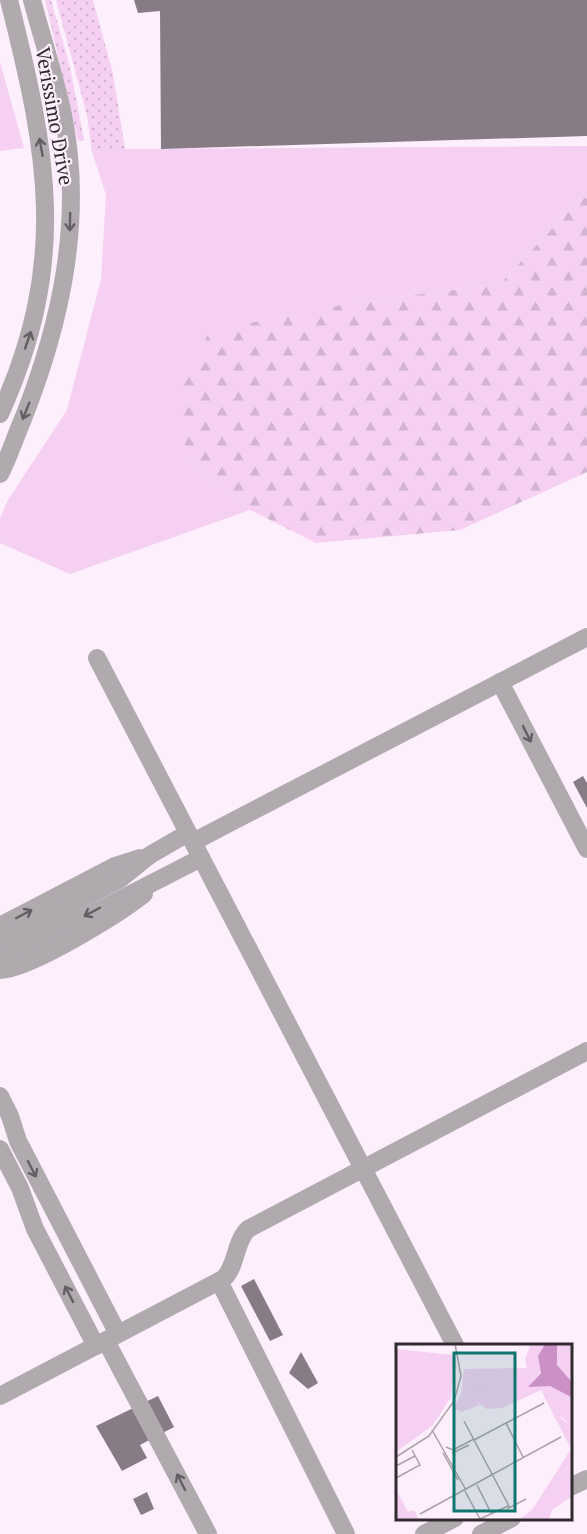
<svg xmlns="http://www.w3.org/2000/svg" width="587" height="1534" font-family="'PT Serif',serif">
<defs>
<pattern id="forest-firs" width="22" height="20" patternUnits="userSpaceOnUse" patternTransform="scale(1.5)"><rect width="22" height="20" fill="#f5d0f2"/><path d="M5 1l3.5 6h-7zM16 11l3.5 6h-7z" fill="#d2b3d0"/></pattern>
<pattern id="park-dots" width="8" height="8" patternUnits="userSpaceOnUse" patternTransform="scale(1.5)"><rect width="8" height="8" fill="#f5d0f2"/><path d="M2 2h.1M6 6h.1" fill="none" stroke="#d2b3d0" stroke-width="1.8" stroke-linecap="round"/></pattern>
</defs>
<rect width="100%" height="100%" fill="#fdeffc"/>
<g fill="#f5d0f2">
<path d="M0,62L24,148L0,151Z"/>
<path d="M587,146V198H581L500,284L352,303L187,457L250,510L70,574L0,543V518L8,500L67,410L101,279L106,195L92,152L120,149Z"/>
</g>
<path fill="url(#forest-firs)" d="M581,198H587V472L460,530L316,543L250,510L187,457L177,393L210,331L352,303L500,284Z"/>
<g fill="url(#park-dots)">
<path d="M45,0H51L70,67L84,140L78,141Z"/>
<path d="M56,0H93L113,74L125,149L92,152L87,115Z"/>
</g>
<g fill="#877b86">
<path d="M134,0H587V136L161,149L160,11L138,13Z"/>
<path d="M583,776L587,783V808L573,782Z"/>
<path d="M254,1279L283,1335L270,1341L241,1286Z"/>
<path d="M301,1352L318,1383L308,1389L289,1373Z"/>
<path d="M158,1396L174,1427L140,1445L147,1458L122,1471L96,1426Z"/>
<path d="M147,1492L154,1509L141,1515L133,1499Z"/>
</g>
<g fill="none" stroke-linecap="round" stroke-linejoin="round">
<g stroke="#b0aaaf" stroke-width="18">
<path d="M0,414C69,262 48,155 9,0"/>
<path d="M0,474C9,457 15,437 23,419C61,323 84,219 63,115C55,76 42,38 32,0"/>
<path d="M97,658L455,1345"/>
<path d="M500,682L587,849"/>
<path d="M193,842L587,637"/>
<path d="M0,926L115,866L140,858"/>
<path d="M0,942L120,879L150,855L188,833"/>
<path d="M0,961L201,858"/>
<path d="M0,970C30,969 119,914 144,894"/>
<path d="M0,1096L10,1116L18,1141L118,1334"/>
<path d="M0,1149L20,1188L35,1229L96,1346"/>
<path d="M219,1281L346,1534"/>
<path d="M106,1341L208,1534"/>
<path d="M0,1396L223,1279C237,1267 234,1243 248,1229L587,1051"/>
<path d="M570,1487L587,1479"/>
<path d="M424,1534L455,1518"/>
<path d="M481,1534L512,1518"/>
</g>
</g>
<defs><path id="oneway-shaft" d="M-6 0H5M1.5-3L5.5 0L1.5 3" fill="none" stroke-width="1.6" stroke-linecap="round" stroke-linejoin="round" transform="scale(1.5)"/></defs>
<g stroke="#645e63">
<use href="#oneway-shaft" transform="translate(41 147) rotate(-100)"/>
<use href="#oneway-shaft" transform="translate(70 222) rotate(91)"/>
<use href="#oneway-shaft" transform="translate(28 340) rotate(-71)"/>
<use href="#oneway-shaft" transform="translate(26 411) rotate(112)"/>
<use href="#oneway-shaft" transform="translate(527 734) rotate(63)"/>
<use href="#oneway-shaft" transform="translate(92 912) rotate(152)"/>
<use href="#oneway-shaft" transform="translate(24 914) rotate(-28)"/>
<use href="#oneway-shaft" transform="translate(32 1169) rotate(63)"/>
<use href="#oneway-shaft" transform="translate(69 1294) rotate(-117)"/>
<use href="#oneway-shaft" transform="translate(181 1482) rotate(-117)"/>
</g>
<g text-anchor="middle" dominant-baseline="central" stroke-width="4.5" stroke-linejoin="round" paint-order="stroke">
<g font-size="20" fill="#312b30" stroke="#fdeffc">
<text transform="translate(55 116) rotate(80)">Verissimo Drive</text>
</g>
</g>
<g transform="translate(396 1344)">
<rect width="176" height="176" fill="#fdeffc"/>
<path d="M135,0H149L142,12L146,26L118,29L110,38L95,40L78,56L84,61L65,68L57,64L65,51L68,25L131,24L129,15ZM161,0H175V37L161,21ZM0,5L57,11L61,24L57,25L55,53L37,81L0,108ZM145,46L161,54L165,74L175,82V119L159,145L136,169L122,175L135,168L175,105ZM0,145L12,168L18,166L23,175H0Z" fill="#f5d0f2"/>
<path d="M146,26L133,42H154L172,50L175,53V82L161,68V54L145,46L106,64L91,65L78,56L80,43L110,38L118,29ZM175,119V153L156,166L153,175H125L159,145Z" fill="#f5d0f2"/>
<path d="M149,0H161V21L175,37V53L154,42L132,43L145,29L142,12Z" fill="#cb91c7"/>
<path fill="none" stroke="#aba1aa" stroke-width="1.5" d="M68,77L114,164M110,79L127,113M36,86L70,146M78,96L148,59M50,103L57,106L78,95M47,109L62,136M56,109L73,101M0,113L33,92L58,57L65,32L59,0M0,122L19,112M0,134L24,121L16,106M81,141L95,169M69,147L84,175L112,162M111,165L130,155M24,170L165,93"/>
<path fill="#0f766e" fill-opacity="0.15" stroke="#0f766e" stroke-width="3" d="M58,9H119V167H58Z"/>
<rect width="176" height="176" fill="none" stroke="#312b30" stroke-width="3"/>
</g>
</svg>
